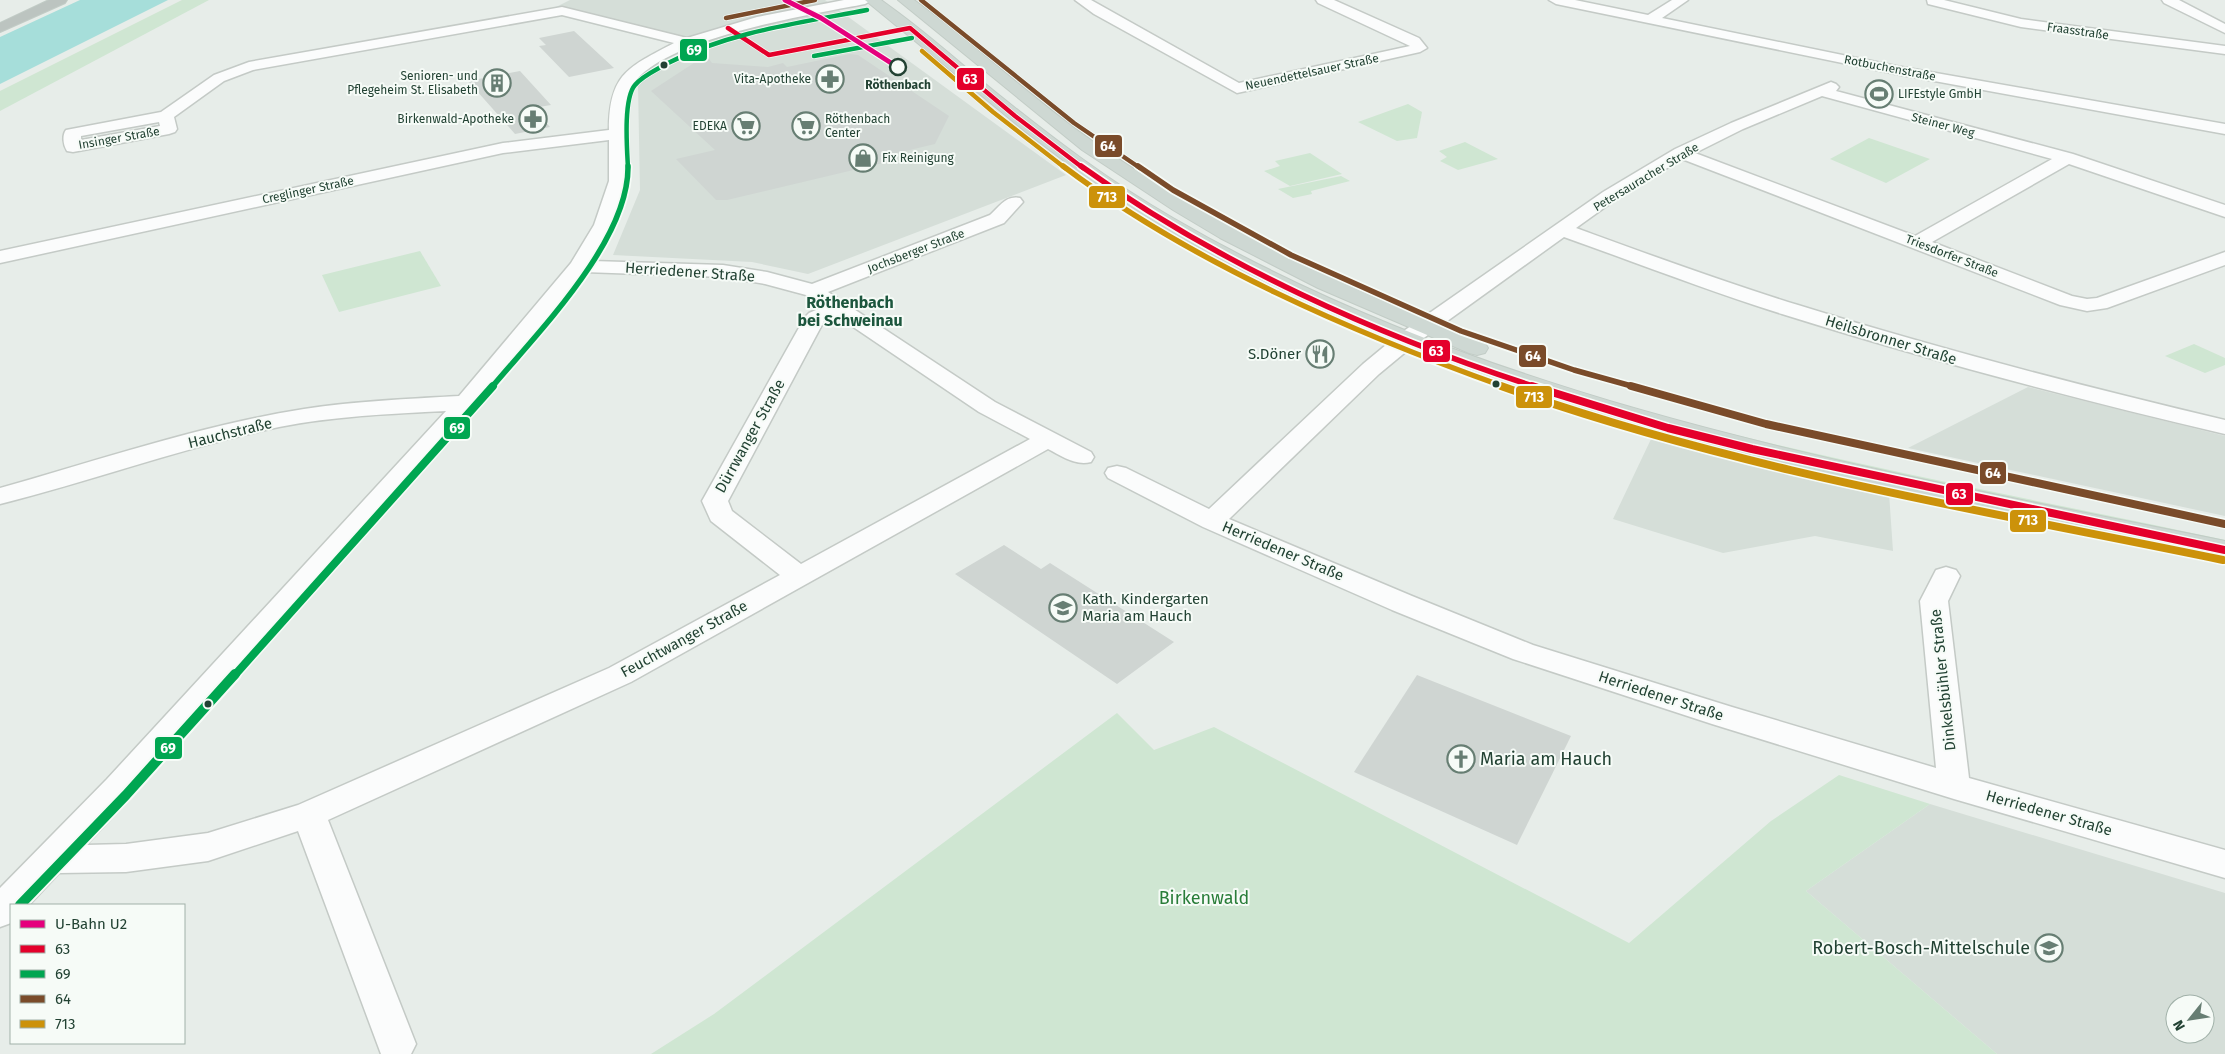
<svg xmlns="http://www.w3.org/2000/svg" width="2225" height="1054" font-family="'Fira Sans',sans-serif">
<rect width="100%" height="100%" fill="#e7ede9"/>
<g fill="#d5ded8" fill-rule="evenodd">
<path d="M570,0H825L1066,175L808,274L752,262L613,255L640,190L638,85L692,47L550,10Z"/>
<path d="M2028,387L2225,436V516L1908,448Z"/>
<path d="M1652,437L1889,493L1893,551L1815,536L1723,553L1613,519Z"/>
<path d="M1930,804L2225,893V1054H1997L1806,891ZM2175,1004H2205V1034H2175Z"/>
</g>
<g fill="#cfe6d2">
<path d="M182,0H209L0,111V91Z"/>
<path d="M1408,104L1422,112L1417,138L1397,141L1358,122Z"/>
<path d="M1869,138L1930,159L1886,183L1830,159Z"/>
<path d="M1465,142L1498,159L1458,170L1440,161L1447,157L1439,151Z"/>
<path d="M1310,153L1342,174L1290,186L1264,171L1280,166L1275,161Z"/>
<path d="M1341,176L1350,181L1311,191L1312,194L1293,198L1278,189Z"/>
<path d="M420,251L441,286L339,312L322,275Z"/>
<path d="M2194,344L2225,358V365L2205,373L2165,356Z"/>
<path d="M1574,391C1787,455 2007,493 2225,540V544L1821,459L1656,420Z"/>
<path d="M1117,713L1154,750L1214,727L1629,943L1771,821L1839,775L1930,804L1806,891L1997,1054H651L714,1014Z"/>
</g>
<path fill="#a6deda" d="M80,0H168L0,84V37Z"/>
<g fill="#cfd5d2">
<path d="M574,31L614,68L569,77L539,46L546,45L539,38Z"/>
<path d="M850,54L858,55L949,116L935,144L880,157L887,162L727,200H716L676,159L715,150L651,91L697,61L709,59L712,63L768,67L783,63L787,67Z"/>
<path d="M520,71L551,105L533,108L550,127L515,134L468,81Z"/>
<path d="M1004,545L1041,569L1050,563L1174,642L1117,684L955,574Z"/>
<path d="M1417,675L1571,736L1517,845L1354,772Z"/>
</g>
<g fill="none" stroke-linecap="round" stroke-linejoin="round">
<g stroke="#c4cac6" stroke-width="3">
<g id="street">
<path d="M844,0H872L865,4C815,14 643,40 628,95C620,123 631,152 627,181C623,209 606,237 592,261L723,265L767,272L812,284L990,215C1000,206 1006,195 1020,198L1023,202L1004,223L828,292L995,402L1091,452L1094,457L1091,462C1075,466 1062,456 1048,449L631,682L328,820L416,1044L411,1054H381L298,831L208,861L126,872L59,873L29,905H11V923L0,927V888L107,779L446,411C390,414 334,416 279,427C185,447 94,480 0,504V488C100,460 201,425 304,409C356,401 408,399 459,396L571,263L594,225L609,181V140L503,153L0,263V251L503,143L609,130C609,73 629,67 674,43L562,15L253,70L224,81L174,117L177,129L175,132L169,134L73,152L67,151C63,145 62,135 66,130L161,112L214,75L249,62L562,7L687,38L757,17ZM159,122L160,126L81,140V136ZM584,272L723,277L765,284L806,295L823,307L809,313L805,317L702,501L711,521L780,575L609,668L298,805L208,833L126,844L86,845L131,797L474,408ZM837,316L979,412L1030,439L801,564L732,511L728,501L824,321Z"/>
<path d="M1075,0H1091L1239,83L1410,46L1318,3L1316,0H1334L1419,38L1427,48L1420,52L1237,93L1094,14Z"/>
<path d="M1549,0H1575L1648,15L1672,0H1688L1662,18L1896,66L2225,124V134L1896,74L1556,4Z"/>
<path d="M1927,0H1944L2021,19L2225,46V54L2021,27L1928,4Z"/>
<path d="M2162,0H2179L2225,24V33L2164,3Z"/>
<path d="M1831,82L1836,84L1839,87L1836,91L2073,154L2225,205V217L2069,164L1932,242L2072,296L2087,299L2097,298L2225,252V265L2107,308L2087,311L2060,305L1682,159L1615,200L1576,228C1650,255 1723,282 1798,305C1939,349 2081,386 2225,420V434C2076,399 1928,360 1782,314C1709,291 1637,263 1564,237L1414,345L1379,374L1229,519L1412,596L1533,645L1732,707L1936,768L1920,601L1936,570L1946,567L1956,570L1960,576L1948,601L1969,778L2225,850V878L1954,799L1712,724L1513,659L1392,610L1203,527L1108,478L1105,473L1108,468L1117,466L1126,468L1209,509L1363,364L1398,335L1603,192L1675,149L1731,123ZM1822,96L2052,159L1915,236L1695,153L1743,129Z"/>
</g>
</g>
<g stroke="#c2ccc6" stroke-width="2">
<g id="primary">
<path d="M865,0H881L892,8C928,34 960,63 994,91C1051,137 1110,182 1173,218C1494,405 1866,468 2225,541V559L1817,471L1674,435L1542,396L1412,350L1285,295L1138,214L1092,182L1026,132Z"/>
<path d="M898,0H914C976,45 1032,99 1095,143C1216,227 1348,290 1485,343L1488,348L1485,353L1477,355L1469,353L1318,288L1220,238L1173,210L1082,150Z"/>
</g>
</g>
<g stroke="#c2ccc6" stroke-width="2">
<path id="highway" d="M49,0H67L65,3L0,32V23Z"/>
</g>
<use href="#street" fill="#fbfcfc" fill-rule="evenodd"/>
<use href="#primary" fill="#ced8d3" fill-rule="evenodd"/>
<use href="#highway" fill="#bcc4c0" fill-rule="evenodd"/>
<g stroke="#f6fbf7" stroke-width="6">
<path id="bus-1-far2" d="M728,28L769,55L910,28L1015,116L1083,168"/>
</g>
<g stroke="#f6fbf7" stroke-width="9">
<path id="bus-1-far1" d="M1081,166C1216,263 1378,336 1536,387"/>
</g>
<g stroke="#f6fbf7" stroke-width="11">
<path id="bus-1" d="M1532,386L1668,428L1752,449L2225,550"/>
</g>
<g stroke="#f6fbf7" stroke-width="6">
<g id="bus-2-far3">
<path d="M814,56L912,38"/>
<path d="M628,168C627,149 623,99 635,85C642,76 656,70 666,64C728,32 799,23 867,10"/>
</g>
</g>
<g stroke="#f6fbf7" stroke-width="9">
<path id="bus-2-far2" d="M492,387C538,332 629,241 628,166"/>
</g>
<g stroke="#f6fbf7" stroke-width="11">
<path id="bus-2-far1" d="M234,676L493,386"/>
</g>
<g stroke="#f6fbf7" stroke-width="14">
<path id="bus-2" d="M20,905L126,795L235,674"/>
</g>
<g stroke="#f6fbf7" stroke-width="6">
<g id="bus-3-far2">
<path d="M921,0L1074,123L1140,168"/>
<path d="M726,18L815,0"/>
</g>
</g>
<g stroke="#f6fbf7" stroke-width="9">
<path id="bus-3-far1" d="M1138,166L1173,190L1291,255L1461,331L1574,370L1635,387"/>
</g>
<g stroke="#f6fbf7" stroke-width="11">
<path id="bus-3" d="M1631,386L1766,424L2225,524"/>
</g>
<g stroke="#f6fbf7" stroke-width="6">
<path id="bus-4-far2" d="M922,51L993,112L1065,168"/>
</g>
<g stroke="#f6fbf7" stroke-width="9">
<path id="bus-4-far1" d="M1063,166C1192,263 1354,333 1505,387"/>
</g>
<g stroke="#f6fbf7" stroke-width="11">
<path id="bus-4" d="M1501,386C1735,470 1981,510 2223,560"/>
</g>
<use href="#bus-1-far2" stroke="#e4002b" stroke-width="4.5"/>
<use href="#bus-1-far1" stroke="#e4002b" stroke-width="5.5"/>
<use href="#bus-1" stroke="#e4002b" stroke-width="8"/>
<use href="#bus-2-far3" stroke="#00a651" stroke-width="4.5"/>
<use href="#bus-2-far2" stroke="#00a651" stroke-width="5.5"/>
<use href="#bus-2-far1" stroke="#00a651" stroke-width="8"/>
<use href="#bus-2" stroke="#00a651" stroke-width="10"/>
<use href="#bus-3-far2" stroke="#7a4b2a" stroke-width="4.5"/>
<use href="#bus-3-far1" stroke="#7a4b2a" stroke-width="5.5"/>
<use href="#bus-3" stroke="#7a4b2a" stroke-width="8"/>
<use href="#bus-4-far2" stroke="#cc920a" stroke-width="4.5"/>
<use href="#bus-4-far1" stroke="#cc920a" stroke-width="5.5"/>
<use href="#bus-4" stroke="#cc920a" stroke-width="8"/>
<g stroke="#f6fbf7" stroke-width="7">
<path id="metro-1" d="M785,0L821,18L902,70"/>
</g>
<use href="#metro-1" stroke="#e5007d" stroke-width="5"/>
</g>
<defs>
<g id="pharmacy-ring" transform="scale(1.4375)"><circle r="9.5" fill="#f6fbf7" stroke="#677e73" stroke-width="1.5"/><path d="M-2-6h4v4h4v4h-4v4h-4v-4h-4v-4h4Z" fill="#677e73"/></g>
<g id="building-ring" transform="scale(1.4375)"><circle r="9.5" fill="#f6fbf7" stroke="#677e73" stroke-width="1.5"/><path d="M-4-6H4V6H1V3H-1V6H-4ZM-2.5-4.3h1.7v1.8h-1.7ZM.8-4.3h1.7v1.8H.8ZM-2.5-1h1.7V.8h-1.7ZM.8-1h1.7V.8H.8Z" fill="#677e73"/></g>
<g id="stadium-ring" transform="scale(1.4375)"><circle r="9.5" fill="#f6fbf7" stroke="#677e73" stroke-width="1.5"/><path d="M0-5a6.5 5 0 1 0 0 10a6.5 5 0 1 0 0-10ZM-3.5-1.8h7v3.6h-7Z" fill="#677e73"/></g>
<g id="supermarket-ring" transform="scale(1.4375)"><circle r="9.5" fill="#f6fbf7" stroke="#677e73" stroke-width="1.5"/><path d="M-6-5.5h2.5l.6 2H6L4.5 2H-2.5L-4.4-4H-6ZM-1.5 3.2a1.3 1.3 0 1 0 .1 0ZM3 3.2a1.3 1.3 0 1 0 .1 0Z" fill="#677e73"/></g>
<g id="shop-ring" transform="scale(1.4375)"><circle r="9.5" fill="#f6fbf7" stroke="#677e73" stroke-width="1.5"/><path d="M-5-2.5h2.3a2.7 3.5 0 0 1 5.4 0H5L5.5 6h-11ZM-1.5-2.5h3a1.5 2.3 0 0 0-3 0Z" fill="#677e73"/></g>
<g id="restaurant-ring" transform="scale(1.4375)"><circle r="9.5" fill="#f6fbf7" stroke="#677e73" stroke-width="1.5"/><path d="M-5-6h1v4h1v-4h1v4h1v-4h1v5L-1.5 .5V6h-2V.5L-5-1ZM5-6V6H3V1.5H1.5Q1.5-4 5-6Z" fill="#677e73"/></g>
<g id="school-ring" transform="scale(1.4375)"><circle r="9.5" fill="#f6fbf7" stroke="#677e73" stroke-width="1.5"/><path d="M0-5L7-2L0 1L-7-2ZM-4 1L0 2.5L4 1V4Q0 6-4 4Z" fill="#677e73"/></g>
<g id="church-ring" transform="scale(1.4375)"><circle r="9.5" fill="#f6fbf7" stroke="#677e73" stroke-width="1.5"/><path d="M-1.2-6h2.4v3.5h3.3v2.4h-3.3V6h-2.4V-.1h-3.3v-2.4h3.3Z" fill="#677e73"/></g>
</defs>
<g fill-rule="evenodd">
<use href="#pharmacy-ring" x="830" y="79"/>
<use href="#building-ring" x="497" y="83"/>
<use href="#stadium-ring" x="1879" y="94"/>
<use href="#pharmacy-ring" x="533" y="119"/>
<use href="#supermarket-ring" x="746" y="126"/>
<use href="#supermarket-ring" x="806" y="126"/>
<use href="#shop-ring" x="863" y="158"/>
<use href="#restaurant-ring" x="1320" y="354"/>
<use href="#school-ring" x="1063" y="608"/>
<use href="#church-ring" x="1461" y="759"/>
<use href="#school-ring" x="2049" y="948"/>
</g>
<g fill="#224233" stroke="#f6fbf7" stroke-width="2">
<circle cx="664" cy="65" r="4.5"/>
<circle cx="1496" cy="384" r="4.5"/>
<circle cx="208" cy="704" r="4.5"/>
</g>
<circle fill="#f6fbf7" stroke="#224233" stroke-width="2.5" cx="898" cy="67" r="8"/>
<g text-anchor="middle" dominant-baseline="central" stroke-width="4" stroke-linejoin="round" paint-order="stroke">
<g font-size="12" fill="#224233" stroke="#f6fbf7">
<text transform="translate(2078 31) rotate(8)">Fraasstraße</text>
<text transform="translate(1890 68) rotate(11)">Rotbuchenstraße</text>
<text transform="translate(1312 72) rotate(-12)">Neuendettelsauer Straße</text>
<text transform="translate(1943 125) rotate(15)">Steiner Weg</text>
<text transform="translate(119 138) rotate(-10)">Insinger Straße</text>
<text transform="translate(1646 177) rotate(-31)">Petersauracher Straße</text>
<text transform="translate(308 190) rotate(-12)">Creglinger Straße</text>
<text transform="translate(916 251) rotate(-21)">Jochsberger Straße</text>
<text transform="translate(1952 256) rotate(21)">Triesdorfer Straße</text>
</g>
<g font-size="12" fill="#224233" stroke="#f6fbf7" text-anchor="end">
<text x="478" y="76">Senioren- und<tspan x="478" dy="14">Pflegeheim St. Elisabeth</tspan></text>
<text x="811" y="79">Vita-Apotheke</text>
<text x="1898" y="94" text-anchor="start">LIFEstyle GmbH</text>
<text x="514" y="119">Birkenwald-Apotheke</text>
<text x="825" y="119" text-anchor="start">Röthenbach<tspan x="825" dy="14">Center</tspan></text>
<text x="727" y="126">EDEKA</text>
<text x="882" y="158" text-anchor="start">Fix Reinigung</text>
</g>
<g font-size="12" font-weight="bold" fill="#224233" stroke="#f6fbf7">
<text x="898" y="85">Röthenbach</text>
</g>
<g font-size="15" fill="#224233" stroke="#f6fbf7">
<text transform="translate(690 272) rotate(4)">Herriedener Straße</text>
<text transform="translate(1891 340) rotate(17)">Heilsbronner Straße</text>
<text transform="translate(230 433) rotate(-14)">Hauchstraße</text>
<text transform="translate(750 436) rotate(-61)">Dürrwanger Straße</text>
<text transform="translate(1283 551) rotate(23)">Herriedener Straße</text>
<text transform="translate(684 639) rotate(-29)">Feuchtwanger Straße</text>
<text transform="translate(1943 680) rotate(-96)">Dinkelsbühler Straße</text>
<text transform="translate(1661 696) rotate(18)">Herriedener Straße</text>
<text transform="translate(2049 813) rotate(16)">Herriedener Straße</text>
</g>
<g font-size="15" fill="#224233" stroke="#f6fbf7" text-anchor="end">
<text x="1301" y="354">S.Döner</text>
<text x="1082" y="599" text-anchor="start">Kath. Kindergarten<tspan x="1082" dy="17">Maria am Hauch</tspan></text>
</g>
<g font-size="16" font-weight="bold" fill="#1c563d" stroke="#f6fbf7">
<text x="850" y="302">Röthenbach<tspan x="850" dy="18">bei Schweinau</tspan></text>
</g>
<g font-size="18" fill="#224233" stroke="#f6fbf7" text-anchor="start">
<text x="1480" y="759">Maria am Hauch</text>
<text x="2030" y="948" text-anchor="end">Robert-Bosch-Mittelschule</text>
</g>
<g font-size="18" fill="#297d39" stroke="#f6fbf7">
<text x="1204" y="898">Birkenwald</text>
</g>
</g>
<g stroke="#f6fbf7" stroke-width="2">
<rect x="679" y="38" width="29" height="24" rx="5" fill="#00a651"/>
<rect x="956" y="67" width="29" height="24" rx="5" fill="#e4002b"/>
<rect x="1094" y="134" width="29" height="24" rx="5" fill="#7a4b2a"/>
<rect x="1088" y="185" width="38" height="24" rx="5" fill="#cc920a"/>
<rect x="1422" y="339" width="29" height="24" rx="5" fill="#e4002b"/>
<rect x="1518" y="344" width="29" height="24" rx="5" fill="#7a4b2a"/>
<rect x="1515" y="385" width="38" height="24" rx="5" fill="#cc920a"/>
<rect x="443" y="416" width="28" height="24" rx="5" fill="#00a651"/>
<rect x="1979" y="461" width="28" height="24" rx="5" fill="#7a4b2a"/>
<rect x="1945" y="482" width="29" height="24" rx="5" fill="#e4002b"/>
<rect x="2009" y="509" width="38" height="24" rx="5" fill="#cc920a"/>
<rect x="154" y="736" width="29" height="24" rx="5" fill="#00a651"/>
</g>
<g font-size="14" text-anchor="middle" font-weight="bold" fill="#fff">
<text x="694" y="55">69</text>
<text x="970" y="84">63</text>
<text x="1108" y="151">64</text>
<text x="1107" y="202">713</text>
<text x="1436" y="356">63</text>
<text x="1533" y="361">64</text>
<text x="1534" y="402">713</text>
<text x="457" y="433">69</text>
<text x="1993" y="478">64</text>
<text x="1959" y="499">63</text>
<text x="2028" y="525">713</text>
<text x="168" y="753">69</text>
</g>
<rect x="10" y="904" width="175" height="140" fill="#f6fbf7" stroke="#a1b1a9"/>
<rect x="20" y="920" width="25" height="8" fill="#e5007d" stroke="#a1b1a9"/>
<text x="55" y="929" font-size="15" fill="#224233">U-Bahn U2</text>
<rect x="20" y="945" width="25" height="8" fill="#e4002b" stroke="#a1b1a9"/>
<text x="55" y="954" font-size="15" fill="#224233">63</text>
<rect x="20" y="970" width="25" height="8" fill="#00a651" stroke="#a1b1a9"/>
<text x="55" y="979" font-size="15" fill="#224233">69</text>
<rect x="20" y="995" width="25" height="8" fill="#7a4b2a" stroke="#a1b1a9"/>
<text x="55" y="1004" font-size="15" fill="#224233">64</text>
<rect x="20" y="1020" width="25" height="8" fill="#cc920a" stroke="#a1b1a9"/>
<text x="55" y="1029" font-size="15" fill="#224233">713</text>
<g transform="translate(2190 1019) rotate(240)"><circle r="24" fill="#f6fbf7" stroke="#a1b1a9"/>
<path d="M0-4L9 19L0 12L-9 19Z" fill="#677e73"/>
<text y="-8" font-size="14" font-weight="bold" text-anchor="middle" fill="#224233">N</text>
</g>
</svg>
